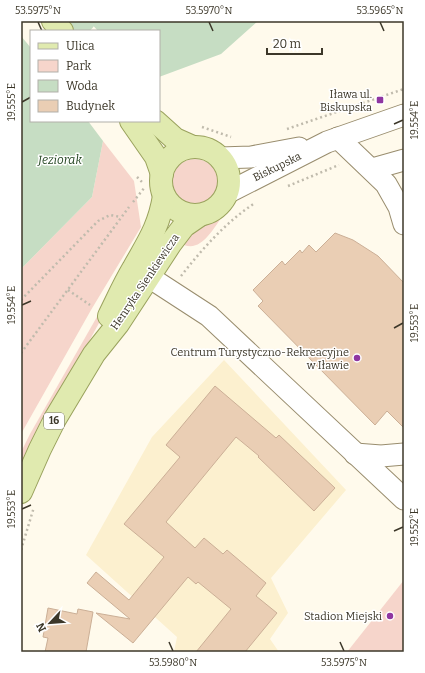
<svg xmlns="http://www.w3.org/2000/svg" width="425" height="673" font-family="Bitter,serif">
<rect width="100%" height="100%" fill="#fffaec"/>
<path fill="#fcf0cf" d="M224,360L346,490L271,578L288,613L270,639L279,652H174L177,637L86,555L152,437Z"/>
<g fill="#f6d5cb">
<path d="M103,141L134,181L141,227L91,310L21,434V269L92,197Z"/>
<circle cx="195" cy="182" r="23"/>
<path d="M222,217C212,230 200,255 180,243L184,237Z"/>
<path d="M122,273L111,301L21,466V452L30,434Z"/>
<path d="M404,580V652H347Z"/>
</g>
<g fill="#c6ddc3">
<path d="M89,21H258L221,54L159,77V31H98Z"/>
<path d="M21,36L31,48V121H88L103,141L92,197L21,269Z"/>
</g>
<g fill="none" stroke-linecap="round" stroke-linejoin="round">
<path stroke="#c6ddc3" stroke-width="19" d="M76,31L86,21"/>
</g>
<g fill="#eaceb4" stroke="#cbaf96">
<path d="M335,233L353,240L378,256L404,283V428L387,411L375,425L258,306L263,301L253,290L282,261L285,265L300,250L302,253L309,245L316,252Z"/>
<path d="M215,386L276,438L279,435L335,488L314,511L258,457L259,456L236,437L166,522L195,548L204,538L223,554L227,550L266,583L256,596L277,613L245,652H196L231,609L198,582L196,584L188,577L133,643L96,613L130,619L87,583L96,572L129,600L164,557L124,524L180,457L166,445Z"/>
<path d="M48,608L77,614L78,609L93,612L86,652H45L48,638L43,637Z"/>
</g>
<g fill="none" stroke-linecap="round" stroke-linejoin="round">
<g stroke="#998d6e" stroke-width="23">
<g id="minor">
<path d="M338,138L386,184L399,207L404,224"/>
<path d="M220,158L251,157L299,148"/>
<path d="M372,169L404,160"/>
<path d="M227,193L327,142L404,115"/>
<path d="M149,277L209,316L404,499"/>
<path d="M355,454L381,456L404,454"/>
</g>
</g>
<g stroke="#9aa25d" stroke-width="24">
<g id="major">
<path d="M53,21L62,31"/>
<path d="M131,121L156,157L162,174"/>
<path d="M155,121L175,139L193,147"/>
<circle cx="195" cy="181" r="34"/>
<path d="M109,316C117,300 124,284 133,269C148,242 159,227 164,196"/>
<path d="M21,492L40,449L55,419L94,354L118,324L171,243L184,226L200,215"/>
</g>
</g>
<g stroke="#c0bbad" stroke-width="2.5" stroke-dasharray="2 3" stroke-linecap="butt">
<path d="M202,127L231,137"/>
<path d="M287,129L404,89"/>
<path d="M137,177L142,182"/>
<path d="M288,186L339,165"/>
<path d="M133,202L145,187"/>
<path d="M181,276C203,248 226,222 255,203"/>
<path d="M68,290L90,305"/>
<path d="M21,300L98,221L110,215L121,217"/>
<path d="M21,353L129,207"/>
<path d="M21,550L34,507"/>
</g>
<use href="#minor" stroke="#fff" stroke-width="21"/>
<use href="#major" stroke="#e0eaaf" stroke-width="22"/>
</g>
<path fill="none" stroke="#3c3729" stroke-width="1.5" d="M38,22L42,31M209,22L213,31M380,22L384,31M22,102L31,97M394,124L403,120M22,305L31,301M394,328L403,323M22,509L31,505M394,531L403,527M169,642L173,651M340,642L344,651"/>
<g fill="#8f36a1" stroke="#fff" stroke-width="1.5">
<rect x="376" y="96" width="8" height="8" rx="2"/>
<circle cx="357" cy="358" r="4"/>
<circle cx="390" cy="616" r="4"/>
</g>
<g text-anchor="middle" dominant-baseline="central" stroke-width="3" stroke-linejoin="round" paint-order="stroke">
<rect fill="#fff" stroke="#767369" stroke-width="1" x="44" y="413" width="20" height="16" rx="3"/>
<g font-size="10" font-weight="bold" fill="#3c3729">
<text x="54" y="421">16</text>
</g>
<g font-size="11" fill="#3c3729" stroke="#fff" text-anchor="end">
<text x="372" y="94">Iława ul.<tspan x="372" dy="13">Biskupska</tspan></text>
<text x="349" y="352">Centrum Turystyczno-Rekreacyjne<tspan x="349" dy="13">w Iławie</tspan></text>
<text x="382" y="616">Stadion Miejski</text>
</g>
<g font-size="11" fill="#3c3729" stroke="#fff">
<text transform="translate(277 167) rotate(-26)">Biskupska</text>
<text transform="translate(145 282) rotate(-56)">Henryka Sienkiewicza</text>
</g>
<g font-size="12" font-style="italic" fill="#21441f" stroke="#fff">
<text x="60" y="160">Jeziorak</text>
</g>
</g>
<rect width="425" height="673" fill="none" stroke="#ffffff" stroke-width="44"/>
<rect x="30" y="30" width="130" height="92" fill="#ffffff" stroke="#b1afa9"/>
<rect x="38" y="43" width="20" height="6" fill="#e0eaaf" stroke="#b1afa9"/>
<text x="66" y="50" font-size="12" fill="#3c3729">Ulica</text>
<rect x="38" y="60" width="20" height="12" fill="#f6d5cb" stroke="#b1afa9"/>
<text x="66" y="70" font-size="12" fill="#3c3729">Park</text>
<rect x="38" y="80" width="20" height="12" fill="#c6ddc3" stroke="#b1afa9"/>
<text x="66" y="90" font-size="12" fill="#3c3729">Woda</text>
<rect x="38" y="100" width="20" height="12" fill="#eaceb4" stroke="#b1afa9"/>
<text x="66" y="110" font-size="12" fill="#3c3729">Budynek</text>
<g transform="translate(50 623) rotate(244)" stroke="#ffffff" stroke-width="3" paint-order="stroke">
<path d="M0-3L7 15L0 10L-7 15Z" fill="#3c3729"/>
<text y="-6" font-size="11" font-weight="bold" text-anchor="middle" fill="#3c3729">N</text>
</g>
<path d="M267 48v6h55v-6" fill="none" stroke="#3c3729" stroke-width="2"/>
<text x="273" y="48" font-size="12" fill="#3c3729" stroke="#ffffff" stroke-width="3" paint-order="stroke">20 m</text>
<rect x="22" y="22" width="381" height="629" fill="none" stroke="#3c3729" stroke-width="1.5"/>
<g font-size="10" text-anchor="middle" fill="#3c3729">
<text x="38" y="14">53.5975°N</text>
<text x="209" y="14">53.5970°N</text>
<text x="380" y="14">53.5965°N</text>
<text transform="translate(11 102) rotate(-90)" y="4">19.555°E</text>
<text transform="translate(414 120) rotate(-90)" y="4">19.554°E</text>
<text transform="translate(11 305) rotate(-90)" y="4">19.554°E</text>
<text transform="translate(414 323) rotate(-90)" y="4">19.553°E</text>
<text transform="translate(11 509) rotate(-90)" y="4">19.553°E</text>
<text transform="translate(414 527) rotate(-90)" y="4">19.552°E</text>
<text x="173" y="666">53.5980°N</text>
<text x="344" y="666">53.5975°N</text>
</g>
</svg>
